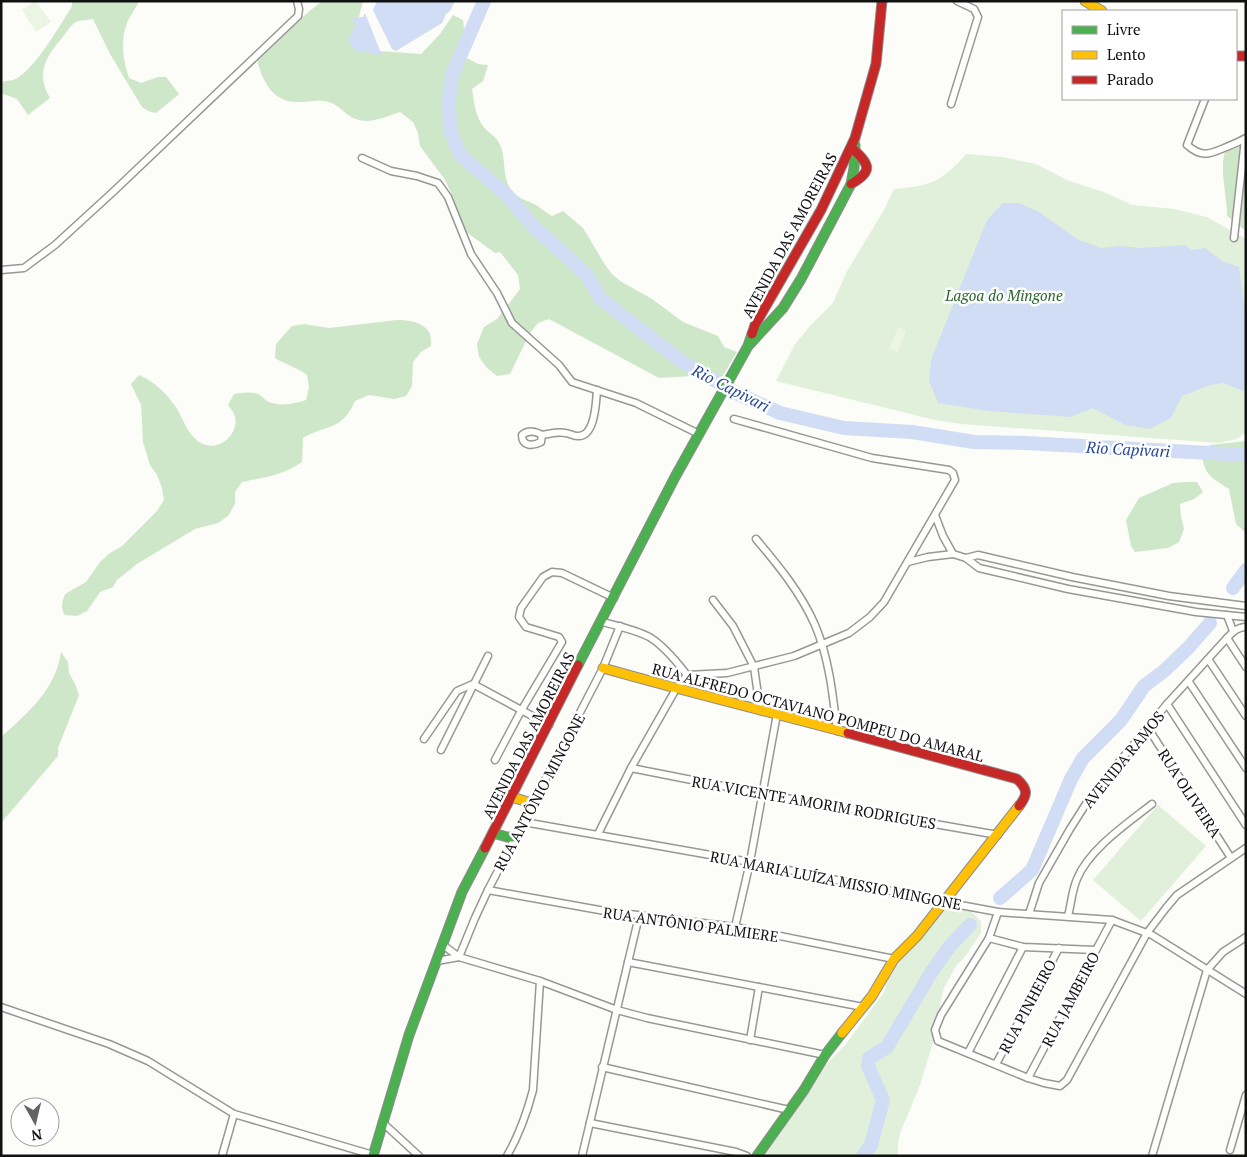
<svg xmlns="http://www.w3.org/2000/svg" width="1247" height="1157" font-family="'PT Serif',serif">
<rect width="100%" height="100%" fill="#fcfcf8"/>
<g fill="#e0f0da">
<path d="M966,154L1002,157L1036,164L1069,181L1104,192L1132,205L1174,209L1207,217L1246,239V432L1237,439L1219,443L962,424L935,420L776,381L795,344L811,325L833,303L846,273L884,210L894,189C930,186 942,182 966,154Z"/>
<path d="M1158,805L1206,846L1141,921L1093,880Z"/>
<path d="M950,906C966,906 970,910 981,921V933L964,958L956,966L944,988L941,999L938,1026L920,1085L901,1131L898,1142V1156H761L813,1078L846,1044L884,992L888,979L901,958L939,911Z"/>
</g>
<g fill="#cfe7c9">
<path d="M72,1H139C136,9 130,15 127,23C120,41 123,60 129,78L141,83L158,77H166L179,94L156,113L148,111L142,107L110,54L93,19C88,20 79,20 74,23C70,27 65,34 62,38C45,58 36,73 50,98L28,115L17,99L1,93V82C5,81 9,81 13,80C32,74 61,24 72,6Z"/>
<path d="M322,1H363L357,24L379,51L421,54L440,34L453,15L463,20C465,33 464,45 467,58L478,64L488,65L483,81L472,89C474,101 475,113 481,123C485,132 497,135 501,147C506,161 502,179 512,191C518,198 528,201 536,205C541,209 546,212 552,216L563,211L583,228L604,263L611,273L620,281L652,299L683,322L718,336L724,347L737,352L722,377L693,376L659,378L549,319L538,323L530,333L510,374L497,376L487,368L479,357L477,344L484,327L497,319L520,289L518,275L500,252L495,253L458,226L454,199L445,180L420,146L418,133L413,122L400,112C382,118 365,127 348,115C342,110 336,104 329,102C318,99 309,102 298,102C271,103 261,78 256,55Z"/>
<path d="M1246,135V231L1227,216C1228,196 1215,157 1231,141C1235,138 1241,137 1246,135Z"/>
<path d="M397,320C408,320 425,322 430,334C431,337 431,342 431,346L421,352L413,362L412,386L406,396L394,399L369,395L355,401C342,431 327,424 303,438L302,462C283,476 263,477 242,482L235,492V504L228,516L218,523L195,529L137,564L117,580L113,587L100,592L87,611L77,616L65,615C60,608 62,602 65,594L86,582L100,562L110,553L122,546L157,511L164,500L162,488L157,475L150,465L143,442L141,405L131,384L139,375C155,382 166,393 176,407C184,420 189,440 206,445C223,450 241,430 234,414C233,411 230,408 228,405L234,394C241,393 250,391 258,394C261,395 264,399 267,401C279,407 294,404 306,400L309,387L307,375C297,367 286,365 275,358L276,344L292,326L304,324L329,328Z"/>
<path d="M1246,441V533L1236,524L1229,489C1212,478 1204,475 1202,454L1210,445Z"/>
<path d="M1185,482H1197L1203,492L1194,499L1180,504L1181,516L1184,529L1179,542L1168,548L1135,552L1131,546L1126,520L1139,498L1173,483Z"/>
<path d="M61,652L68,662L69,673L75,684L79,695L58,748V756L1,823V737C28,713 56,689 61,652Z"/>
</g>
<g fill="#ebf5e3">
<path d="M35,1L51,22L36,32L22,10Z"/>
<path d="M898,327L906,330L898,352L889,349Z"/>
</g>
<g fill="#d1ddf4">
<path d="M377,1H455L450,11L446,14L442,23L396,51L392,49L373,10Z"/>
<path d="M365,13L381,53L380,56L364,51H357L351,46L348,39L355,26L352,17H363Z"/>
<path d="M1003,203H1019L1039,212L1077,239L1101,248L1119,246L1141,248L1185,245L1192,250L1205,248L1222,261L1239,267L1246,318V383L1243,391L1223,383L1210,385L1182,396L1171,418L1150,429L1125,425L1093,408L1070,417L989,411L938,403L929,381L931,360L987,220Z"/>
</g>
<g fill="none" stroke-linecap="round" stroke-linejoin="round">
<g stroke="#d1ddf4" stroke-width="14">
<path d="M484,1L452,75L449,99L450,130L460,155L507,195L532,225L587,275L601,299L681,361L738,394L780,413L844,428L912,432L974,442L1025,443L1246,455"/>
<path d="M1233,588L1246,570"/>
<path d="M1000,898L1032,870L1071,779L1083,758L1121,720L1144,686L1164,671L1189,647L1210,623"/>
<path d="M863,1156L871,1145L883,1100L868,1066L869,1058L887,1047L931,973L949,947L970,925"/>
</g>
<g stroke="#979795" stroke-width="9">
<g id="street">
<path d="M1205,99L1187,145C1201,157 1208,155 1224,148C1231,145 1239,142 1246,138"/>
<path d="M951,104L978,17L974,9L957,1"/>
<path d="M362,158L391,171L417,176L438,183L448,197L471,254L497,293L512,323L559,365L572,382L636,403L699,434"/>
<path d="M1234,238L1245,139"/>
<path d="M1,270L24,268L55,245L114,191L298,16L299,9L297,1"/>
<path d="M542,435C536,431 528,430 522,435C522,447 533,446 541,442L542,435C550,434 558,431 565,433C569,433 573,436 577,436C595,438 596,403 597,390"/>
<path d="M935,515L943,536L953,554L966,558L979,568L1068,589L1196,612L1246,617"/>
<path d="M756,539C778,565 801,593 815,625C829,658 833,695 837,731"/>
<path d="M966,558L978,555L1072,577L1169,596L1246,606"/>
<path d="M908,562L928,557L953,554"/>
<path d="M713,600L733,626L754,667L760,709"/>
<path d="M1227,615L1233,631"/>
<path d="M602,622C618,626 637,630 651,638C665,647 677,662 687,675"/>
<path d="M1227,638L1246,667"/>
<path d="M1208,659L1246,716"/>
<path d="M687,675L727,673L794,656L849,633L870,617L884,602L955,480L953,473L949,470L872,458L734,419"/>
<path d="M1189,682L1246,768"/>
<path d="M1167,704L1246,825"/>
<path d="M1148,728L1231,858"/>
<path d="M424,739L457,691L473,684L549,725"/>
<path d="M441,750L488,656"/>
<path d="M495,760L521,711L562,642L559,637L526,627L519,617L521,608L543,577L552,572L562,573L614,598"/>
<path d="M631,768L763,794L998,835"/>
<path d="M524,822L750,862L944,902L998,912L1112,920L1152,935L1246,994"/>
<path d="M598,834L631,768L676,689L687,675"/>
<path d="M488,890L605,911L735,927L894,959"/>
<path d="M998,912L989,938L941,1015L935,1030L938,1041L1028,1078L1044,1083L1060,1086L1067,1080L1147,933L1166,908L1177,895L1246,848"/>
<path d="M1029,914L1039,883L1070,829L1091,796L1167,704L1227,638C1232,633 1237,627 1246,627"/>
<path d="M1068,916C1071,905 1072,890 1077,879C1089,849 1128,823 1152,804"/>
<path d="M735,927L750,862L777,714"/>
<path d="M989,938L1023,947L1095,950"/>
<path d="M443,945L459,957L540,981L617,1010L647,1018L825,1055"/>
<path d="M459,957L475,918L488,890L603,668L620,626"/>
<path d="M437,961L459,957"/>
<path d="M628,962L863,1007"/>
<path d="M1,1007L109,1044L148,1061L234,1114L373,1155"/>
<path d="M750,1040L759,987"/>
<path d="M968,1053L1023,947"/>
<path d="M996,1064L1059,948"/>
<path d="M602,1067L789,1110"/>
<path d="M1028,1078L1112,920"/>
<path d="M382,1122L419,1156"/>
<path d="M590,1123L736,1152L747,1156"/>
<path d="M1230,1150L1246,1095"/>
<path d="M222,1156L234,1114"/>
<path d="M507,1156C519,1135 527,1113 533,1090L540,981"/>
<path d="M582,1156L639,916"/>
<path d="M1152,1156L1207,970L1223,952L1246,937"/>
</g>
</g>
<g stroke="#8d8d8c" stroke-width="11">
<g id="fast">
<path d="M750,344L783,308L801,279L851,184L854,168L855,145"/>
<path d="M578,665L675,477L748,346L752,334"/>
<path d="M493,833L507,837H516"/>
<path d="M373,1156L409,1035L462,892L485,848"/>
<path d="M757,1156L804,1090L825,1055L842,1033"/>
</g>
</g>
<g stroke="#8d8d8c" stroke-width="11">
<g id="slow">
<path d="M1085,1L1102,11"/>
<path d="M603,668C684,691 766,711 848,733"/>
<path d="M512,797L534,804"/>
<path d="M842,1033L872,996L894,959L917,936L1019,806"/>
</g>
</g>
<g stroke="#8d8d8c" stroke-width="11">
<g id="jam">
<path d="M1236,56H1246"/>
<path d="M851,184C873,171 870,165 853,149"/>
<path d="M752,334L755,325L821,210L855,138L876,64L882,1"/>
<path d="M848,733L1017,779C1028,789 1028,795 1019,806"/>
<path d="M485,848L578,665"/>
</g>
</g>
<use href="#street" stroke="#fffffe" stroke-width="6"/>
<use href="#fast" stroke="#4caf50" stroke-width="9"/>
<use href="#slow" stroke="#ffc107" stroke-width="9"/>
<use href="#jam" stroke="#c62828" stroke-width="9"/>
</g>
<g text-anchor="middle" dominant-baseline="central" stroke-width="5" stroke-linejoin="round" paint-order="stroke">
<g font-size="15" fill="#111" stroke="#fff">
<text transform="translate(789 235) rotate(-62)">AVENIDA DAS AMOREIRAS</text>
<text transform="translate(818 712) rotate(15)">RUA ALFREDO OCTAVIANO POMPEU DO AMARAL</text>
<text transform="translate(528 735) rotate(-63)">AVENIDA DAS AMOREIRAS</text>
<text transform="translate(1123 759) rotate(-51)">AVENIDA RAMOS</text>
<text transform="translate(539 792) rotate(-62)">RUA ANTÔNIO MINGONE</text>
<text transform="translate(1190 793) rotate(57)">RUA OLIVEIRA</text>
<text transform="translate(814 802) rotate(10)">RUA VICENTE AMORIM RODRIGUES</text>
<text transform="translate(836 880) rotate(11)">RUA MARIA LUÍZA MISSIO MINGONE</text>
<text transform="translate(691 924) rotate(8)">RUA ANTÔNIO PALMIERE</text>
<text transform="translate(1070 999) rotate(-62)">RUA JAMBEIRO</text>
<text transform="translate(1027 1006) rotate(-62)">RUA PINHEIRO</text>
</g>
<g font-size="15" font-style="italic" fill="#26642a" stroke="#fff">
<text x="1004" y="295">Lagoa do Mingone</text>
</g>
<g font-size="16" font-style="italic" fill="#244699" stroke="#fff">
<text transform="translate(731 388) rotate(27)">Rio Capivari</text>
<text transform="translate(1128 449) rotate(3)">Rio Capivari</text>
</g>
</g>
<rect width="1247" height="1157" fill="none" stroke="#111111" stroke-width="5"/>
<rect x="1062" y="10" width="175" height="90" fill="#ffffff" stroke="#a0a0a0"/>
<rect x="1072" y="26" width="25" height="8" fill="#4caf50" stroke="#a0a0a0"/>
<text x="1107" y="35" font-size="15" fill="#111111">Livre</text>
<rect x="1072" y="51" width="25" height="8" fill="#ffc107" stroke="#a0a0a0"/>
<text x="1107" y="60" font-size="15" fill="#111111">Lento</text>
<rect x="1072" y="76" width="25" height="8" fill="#c62828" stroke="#a0a0a0"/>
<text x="1107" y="85" font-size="15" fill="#111111">Parado</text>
<g transform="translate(35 1122) rotate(172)"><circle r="24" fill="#ffffff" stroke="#a0a0a0"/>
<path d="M0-4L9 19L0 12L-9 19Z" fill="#636362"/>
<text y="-8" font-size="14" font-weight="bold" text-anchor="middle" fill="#111111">N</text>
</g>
</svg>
